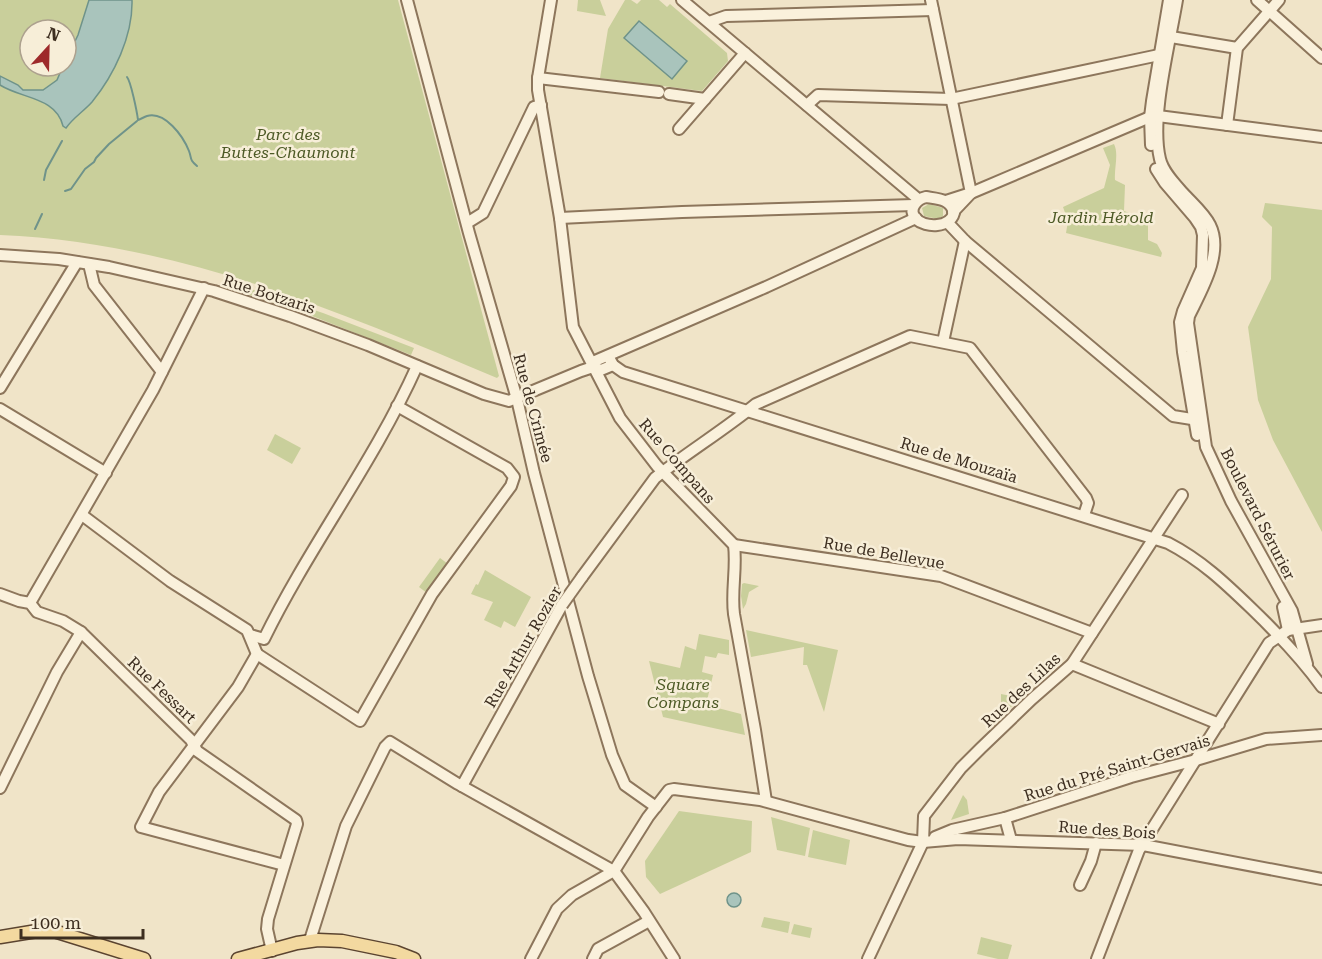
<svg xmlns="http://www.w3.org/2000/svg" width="1322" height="959" font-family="'Roboto Serif',serif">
<rect width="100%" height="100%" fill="#f0e4c8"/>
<g fill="#c9cf9b" fill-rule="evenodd">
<path d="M0,0H398L499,376L497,378C339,311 175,242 0,235ZM30,30H66V66H30Z"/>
<path d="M578,0H600L606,16L577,11Z"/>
<path d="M625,0H631L637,4L641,0H659L667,7L670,4L727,53L728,61L702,91L600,78L608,29Z"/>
<path d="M1114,144C1119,154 1114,168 1115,180L1125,185L1124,211L1148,220V240L1157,244L1162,253L1161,257L1066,233L1068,221L1063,207L1104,188L1110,165L1103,148Z"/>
<path d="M1265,203L1322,210V532L1273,440L1258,400L1248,327L1271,279L1272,227L1262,217Z"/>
<path d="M929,204L943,208V216L938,219L924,216L922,208Z"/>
<path d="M224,280L323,313L414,348L411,355L297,310L222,286Z"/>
<path d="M275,434L301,448L292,464L267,450Z"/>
<path d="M440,558L448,564L427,593L419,587Z"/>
<path d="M485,570L531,597L515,627L504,621L501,628L484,620L493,602L471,594L476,584L478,585Z"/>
<path d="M744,583L759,586L749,592L746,604L743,609L741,596L742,584Z"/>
<path d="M746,630L838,650L824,712L807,665H803L804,647L751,657Z"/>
<path d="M699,634L729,640V655L718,653L716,658L705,656L702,672L713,675L706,705L741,714L745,735L663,717L649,661L680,668L685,646L696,650Z"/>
<path d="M1001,694L1020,698L1001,717Z"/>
<path d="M963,795L967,800L969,814L951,820Z"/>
<path d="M679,811L752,821L751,852L660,894L646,877L645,861Z"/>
<path d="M771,817L810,828L805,856L777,850Z"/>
<path d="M813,830L850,840L846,865L808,857Z"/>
<path d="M764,917L790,922L788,933L761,927Z"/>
<path d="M794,924L812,928L810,938L791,934Z"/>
<path d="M981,937L1012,945L1008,959H998L977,954Z"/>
</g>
<g fill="#a9c4bc" stroke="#6f938a" stroke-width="1.5">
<path d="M89,0H132C133,36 114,75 92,102C84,111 73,118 66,128L63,126C56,97 22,99 0,85V76L18,85L23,90H43L57,80L63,66H66V60L78,35Z"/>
<path d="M639,21L687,61L672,79L624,38Z"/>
<circle cx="734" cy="900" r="7"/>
</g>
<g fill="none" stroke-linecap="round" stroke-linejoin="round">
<g stroke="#6f938a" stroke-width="2">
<path d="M127,77C131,82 137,112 138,120C141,119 144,117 147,116C165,111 183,136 189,151C192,159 189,159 197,166"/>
<path d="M44,180L46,170L62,141"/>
<path d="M65,191L71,189L85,169L94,162L96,158L109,144L137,121"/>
<path d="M35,229L42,214"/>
</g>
<g stroke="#8d765c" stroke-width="14">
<g id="minor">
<path d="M407,0L469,233L517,399L534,473L588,676L612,755L625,785L656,807"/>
<path d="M551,0L538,78V90L560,218L573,327L620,418L657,466L734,545C737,568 731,591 734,614L755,730L766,801"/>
<path d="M682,0L918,199"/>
<path d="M931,0L971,193L946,201"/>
<path d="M1177,0C1170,43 1150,118 1160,159C1163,172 1175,184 1183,193C1192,203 1204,213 1210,225C1224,253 1201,291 1189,316L1188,323L1206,447L1231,501L1292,611L1307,664"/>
<path d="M1257,0L1322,58"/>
<path d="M709,22L726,16L933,10"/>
<path d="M1171,37L1237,48"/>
<path d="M538,78L659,92"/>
<path d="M669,94L705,99"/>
<path d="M807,105L818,95L951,99L1159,55L1164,56"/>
<path d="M1227,125L1237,48L1279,0"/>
<path d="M679,129L745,53"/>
<path d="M1151,145L1150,117L1152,101L1169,0"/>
<path d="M1156,169L1165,183L1195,218L1201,227L1203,235L1202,268L1183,311L1180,322L1183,352L1197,435"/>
<path d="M926,197C939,199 951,199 954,213C950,228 926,228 916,219C907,209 917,199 926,197Z"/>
<path d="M953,212L971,193L1150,117L1158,116L1322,137"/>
<path d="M560,218L682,212L914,205"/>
<path d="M467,223L483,213L534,107L541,105"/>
<path d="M948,223L965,241L1173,416L1198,420"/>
<path d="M0,255L59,259L109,267L214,291L290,316L368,345L484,394L509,401L581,371L593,367L601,370L613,365"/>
<path d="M89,264L94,285L162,372"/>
<path d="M943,342L965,241"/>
<path d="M608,356L613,365L623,372L1168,543C1201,560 1225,583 1251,608C1277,633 1301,658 1322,687"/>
<path d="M593,367L595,361L766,287L916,218"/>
<path d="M0,388L77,262"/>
<path d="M0,409L106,473"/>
<path d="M82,515L170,581L247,630L257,654"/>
<path d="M734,545L941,576L1092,633"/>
<path d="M582,577L655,478C688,452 724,430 756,404L910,336L970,348L1086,498L1088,503L1084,515"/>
<path d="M0,594L19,601L30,603L37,612L63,621L81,632L191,740L197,751L296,820L297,824L268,919L267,929L272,951"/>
<path d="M30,603L153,390L204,288"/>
<path d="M1283,607L1288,630"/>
<path d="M250,635L264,639C310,545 374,462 417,366"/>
<path d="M257,654L360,721L432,594L511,486L514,477L507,468L397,406"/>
<path d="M257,654L238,687L159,792L141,827L284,865"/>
<path d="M1072,664L1219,724"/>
<path d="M462,786L562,605"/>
<path d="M0,788L57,672L81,632"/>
<path d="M1005,818L1011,840"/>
<path d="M935,837L952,830L1005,818L1131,777L1196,760L1266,739L1322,735"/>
<path d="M1080,885L1091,861L1096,843"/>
<path d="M310,940L346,826L385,747L390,742L458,784L614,871L644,912L674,959"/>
<path d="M531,959L557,909L572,895L614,871L648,817L669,790L674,789L760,800L908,840L923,842L958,839L1143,845L1322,879"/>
<path d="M593,959L598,949L649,921"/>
<path d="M868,959L923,842L924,816L961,768L981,748L1032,699L1072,664L1182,495"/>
<path d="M1097,959L1139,850L1269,643L1288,630L1322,625"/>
</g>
</g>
<g stroke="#5b4430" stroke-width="15">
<g id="major">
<path d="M0,937L37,931H54L144,959"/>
<path d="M238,959L297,943L318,940L342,941L396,952L414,959"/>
</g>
</g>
<use href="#minor" stroke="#faf1dc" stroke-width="10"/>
<use href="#major" stroke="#f3d9a0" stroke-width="12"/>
<g stroke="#8d765c" stroke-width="14" stroke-linecap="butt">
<path id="minor-bridge" d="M562,605L582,577"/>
</g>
<use href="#minor-bridge" stroke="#faf1dc" stroke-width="10"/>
</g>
<g text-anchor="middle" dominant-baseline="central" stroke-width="5" stroke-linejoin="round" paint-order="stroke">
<g font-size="16" font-style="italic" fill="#4d5a26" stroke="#f7eed8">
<text x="288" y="134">Parc des<tspan x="288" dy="18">Buttes-Chaumont</tspan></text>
<text x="1101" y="217">Jardin Hérold</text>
<text x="683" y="684">Square<tspan x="683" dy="18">Compans</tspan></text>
</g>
<g font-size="16" fill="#3d2e20" stroke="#f7eed8">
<text transform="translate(269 294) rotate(18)">Rue Botzaris</text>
<text transform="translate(533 408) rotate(75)">Rue de Crimée</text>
<text transform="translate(959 460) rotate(17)">Rue de Mouzaïa</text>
<text transform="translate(677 461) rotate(49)">Rue Compans</text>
<text transform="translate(1258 514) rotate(63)">Boulevard Sérurier</text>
<text transform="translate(884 553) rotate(10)">Rue de Bellevue</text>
<text transform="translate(523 647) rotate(-60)">Rue Arthur Rozier</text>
<text transform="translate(162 690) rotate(44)">Rue Fessart</text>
<text transform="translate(1021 690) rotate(-43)">Rue des Lilas</text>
<text transform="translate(1117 768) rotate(-17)">Rue du Pré Saint-Gervais</text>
<text transform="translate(1107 830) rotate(4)">Rue des Bois</text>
</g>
</g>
<g transform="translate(48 48) rotate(22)"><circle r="28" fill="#f7eed8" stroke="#ada18e" stroke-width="1.5"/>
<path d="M0-4.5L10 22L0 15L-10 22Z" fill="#9e2a2b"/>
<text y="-9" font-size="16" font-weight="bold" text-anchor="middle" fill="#3d2e20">N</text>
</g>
<path d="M21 929v9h122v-9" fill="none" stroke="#3d2e20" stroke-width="3"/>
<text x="30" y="929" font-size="18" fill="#3d2e20" stroke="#f7eed8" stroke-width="4.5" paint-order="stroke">100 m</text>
</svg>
